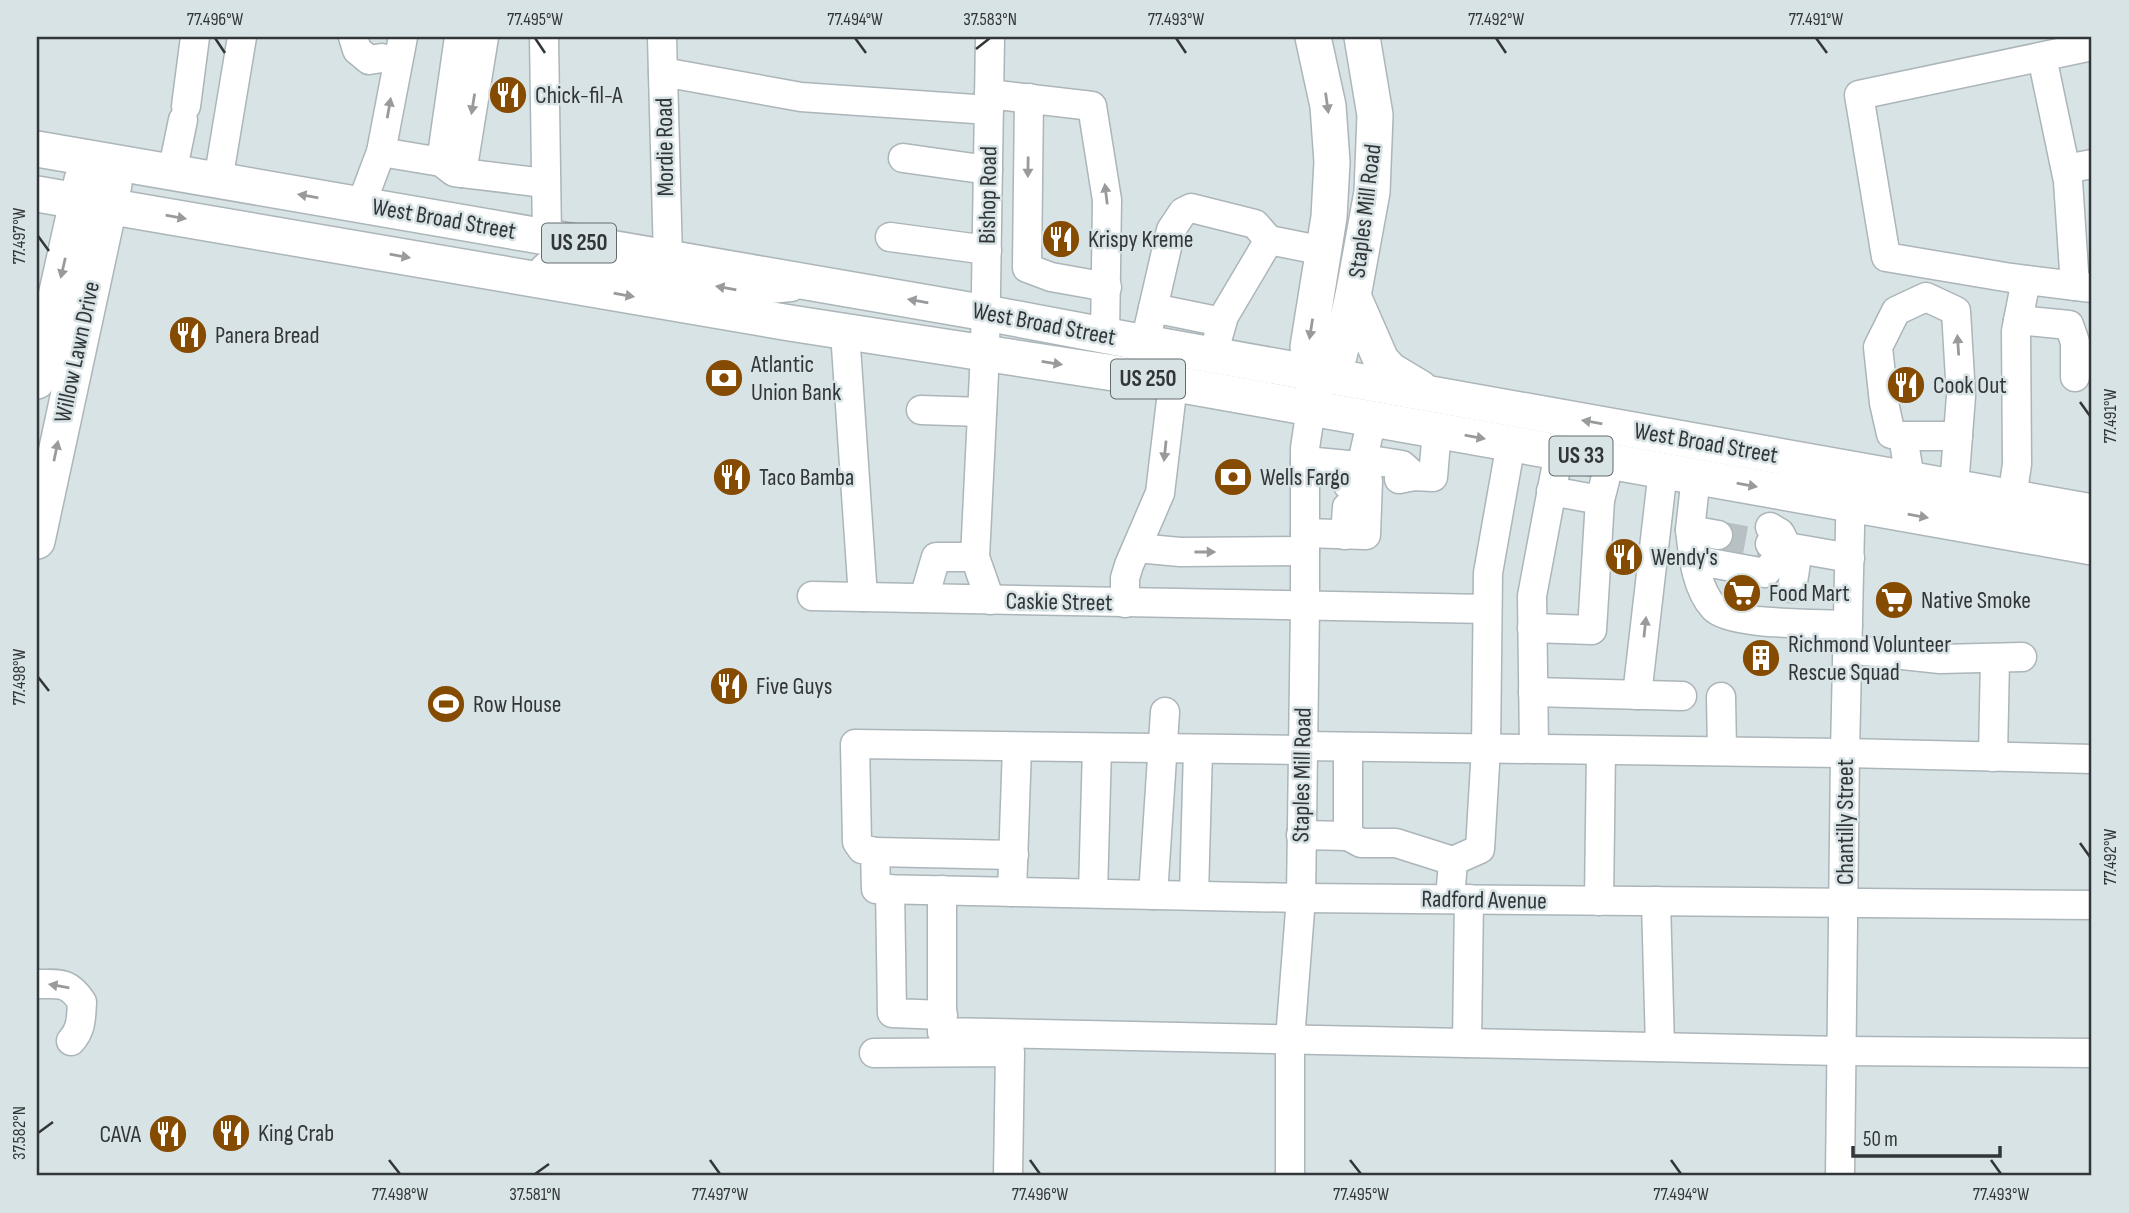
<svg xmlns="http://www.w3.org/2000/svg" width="2129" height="1213" font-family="'Sofia Sans Condensed',sans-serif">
<rect width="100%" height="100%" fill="#d8e3e6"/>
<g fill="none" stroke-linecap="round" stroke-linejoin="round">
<path stroke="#b7c0c3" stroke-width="28" stroke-dasharray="28 14" stroke-linecap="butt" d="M1718,535L1767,544"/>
<g stroke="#acb5b9" stroke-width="31">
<g id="minor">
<path d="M353,37L357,50L369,60L382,58"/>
<path d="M544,37L547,237"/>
<path d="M662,37L668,258"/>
<path d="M990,37L985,353L975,557L990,600"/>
<path d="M2092,46L1859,95L1886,257L2011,278L2092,288"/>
<path d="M2042,57L2068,181L2075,286"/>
<path d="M663,72L801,97L989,110"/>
<path d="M989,94L1092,106L1107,200L1105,336"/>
<path d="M1029,98L1027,268L1051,277L1107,287"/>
<path d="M186,106L195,37"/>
<path d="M381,152L441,162L454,172L545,183"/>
<path d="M903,158L988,170"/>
<path d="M441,162L459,37"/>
<path d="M2066,169L2092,164"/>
<path d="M172,173L183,120"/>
<path d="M462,173L484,37"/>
<path d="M218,181L242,37"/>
<path d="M361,205L381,152L403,37"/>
<path d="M890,237L987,250"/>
<path d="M538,280C542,267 549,263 561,261L748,291L791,287"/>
<path d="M1153,308L1222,322"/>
<path d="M2018,320L2069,325L2075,342V377"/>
<path d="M845,332L863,597"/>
<path d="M1145,343L1171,230L1183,212L1191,208L1255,224L1269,240"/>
<path d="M1213,355L1224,316L1269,240L1324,251"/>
<path d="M921,410L982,412"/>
<path d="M1903,436H1958"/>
<path d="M1305,461L1370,467L1377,461L1402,465L1414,476"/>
<path d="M1696,476L1690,530L1718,535"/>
<path d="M1399,479L1414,476L1433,477L1437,430"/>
<path d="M1910,479L1903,436L1891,434L1884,403L1878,347L1896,311L1926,297L1956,311L1961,396L1954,487"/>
<path d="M1360,481L1361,467L1372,419"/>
<path d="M1551,491L1600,500"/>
<path d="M2012,498L2017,464L2016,331L2026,280"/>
<path d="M1690,530C1693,556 1696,588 1714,608C1730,626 1822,623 1848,625"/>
<path d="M1305,533L1366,535L1368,481H1348V485"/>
<path d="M1345,535L1347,507"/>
<path d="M1770,544L1850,558"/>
<path d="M1137,548L1180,552L1305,551"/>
<path d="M1694,560L1765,573L1787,547L1780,533L1770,527"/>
<path d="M1792,588L1798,550"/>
<path d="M812,596L1487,609"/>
<path d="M924,598L936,557H975"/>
<path d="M1125,603V578L1129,565L1160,493L1173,384"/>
<path d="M1532,628L1592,630L1600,500L1610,461"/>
<path d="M1847,649L1940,659L2022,657"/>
<path d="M1533,692L1682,696"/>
<path d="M1637,695L1663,470"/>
<path d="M1721,697L1722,751"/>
<path d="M1302,746L1845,753L2092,759"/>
<path d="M1348,747V836L1361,843H1396L1453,861"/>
<path d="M1534,749L1532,596L1559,452"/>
<path d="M1302,750L855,744L857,842L862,849L875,852L876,889L1301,898L2092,905"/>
<path d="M1993,757L1995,658"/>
<path d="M1301,835L1348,836"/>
<path d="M875,852L1014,855"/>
<path d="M890,889L892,1013L943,1015"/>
<path d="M942,890V1032L1842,1051L2092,1053"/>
<path d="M1012,892L1017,747"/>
<path d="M1093,893L1097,748"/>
<path d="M1153,895L1165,712"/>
<path d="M1194,895L1198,750"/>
<path d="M1450,899L1453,861L1480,849L1486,748L1488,573L1511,443"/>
<path d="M1599,901L1601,750"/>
<path d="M1656,901L1660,1047"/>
<path d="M37,984C60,984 68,981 82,1002C81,1017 82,1029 71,1041"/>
<path d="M1467,1043L1469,899"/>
<path d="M874,1053L1010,1052L1008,1176"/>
<path d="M1290,1176V1039L1301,898L1305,607V448L1311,408"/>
<path d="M1840,1176L1845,753L1851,483"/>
</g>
</g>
<g stroke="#acb5b9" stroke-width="38">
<g id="major">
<path d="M1313,37L1328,106L1332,162L1329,217L1308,347L1317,374L1313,394"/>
<path d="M37,149L986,313L1145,343L2092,512"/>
<path d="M37,194L790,323L1120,374L2092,547"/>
<path d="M1353,296L1381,360L1390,370L1420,388"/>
<path d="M1317,374L1339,356L1353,296L1372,192L1375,115L1362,37"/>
<path d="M37,381L82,180"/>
<path d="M37,541L114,184"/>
</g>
</g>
<use href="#minor" stroke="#fff" stroke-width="28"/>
<use href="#major" stroke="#fff" stroke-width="35"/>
</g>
<defs><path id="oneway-solid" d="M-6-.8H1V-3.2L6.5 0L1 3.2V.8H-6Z" transform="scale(1.75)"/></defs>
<g fill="#989a9c">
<use href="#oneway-solid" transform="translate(1327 103) rotate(82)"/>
<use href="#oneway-solid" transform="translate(473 104) rotate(99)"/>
<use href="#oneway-solid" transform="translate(389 108) rotate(-80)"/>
<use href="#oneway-solid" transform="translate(1028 167) rotate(91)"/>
<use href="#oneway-solid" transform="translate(1106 194) rotate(-97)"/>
<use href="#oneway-solid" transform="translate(308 196) rotate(-170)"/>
<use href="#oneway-solid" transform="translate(176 217) rotate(10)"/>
<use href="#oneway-solid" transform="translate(400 256) rotate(10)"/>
<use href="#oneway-solid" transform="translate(63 268) rotate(103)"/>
<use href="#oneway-solid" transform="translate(726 288) rotate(-170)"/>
<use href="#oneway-solid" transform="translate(624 295) rotate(10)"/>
<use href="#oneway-solid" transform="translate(918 301) rotate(-170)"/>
<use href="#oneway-solid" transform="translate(1311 329) rotate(99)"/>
<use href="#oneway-solid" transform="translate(1958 345) rotate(-94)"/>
<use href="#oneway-solid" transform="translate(1052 363) rotate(9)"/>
<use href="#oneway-solid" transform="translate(1592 422) rotate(-170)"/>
<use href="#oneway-solid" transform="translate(1475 437) rotate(10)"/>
<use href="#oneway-solid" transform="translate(56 451) rotate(-78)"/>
<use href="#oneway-solid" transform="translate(1165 451) rotate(96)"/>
<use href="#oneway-solid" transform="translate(1747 485) rotate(10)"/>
<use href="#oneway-solid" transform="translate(1918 516) rotate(10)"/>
<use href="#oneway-solid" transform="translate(1205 552)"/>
<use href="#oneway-solid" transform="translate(1645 627) rotate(-84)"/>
<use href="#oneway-solid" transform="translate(59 986) rotate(-170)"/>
</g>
<path fill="none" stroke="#323638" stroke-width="2.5" d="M215,38L225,53M535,38L545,53M855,38L866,53M1176,38L1186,53M1496,38L1506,53M1816,38L1827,53M976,49L990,38M38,236L49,251M2080,402L2090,416M38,677L49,691M2080,843L2090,857M38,1133L53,1122M389,1160L400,1174M710,1160L720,1174M1030,1160L1040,1174M1350,1160L1361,1174M1671,1160L1681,1174M1991,1160L2001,1174M535,1174L549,1164"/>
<defs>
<g id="restaurant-disc" transform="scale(2.0125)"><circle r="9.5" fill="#854b01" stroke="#d8e3e6"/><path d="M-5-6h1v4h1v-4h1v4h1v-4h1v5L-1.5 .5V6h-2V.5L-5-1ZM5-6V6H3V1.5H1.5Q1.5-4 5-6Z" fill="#fff"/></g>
<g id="bank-disc" transform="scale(2.0125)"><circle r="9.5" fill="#854b01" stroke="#d8e3e6"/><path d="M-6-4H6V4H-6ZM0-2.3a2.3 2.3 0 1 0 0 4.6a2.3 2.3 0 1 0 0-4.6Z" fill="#fff"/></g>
<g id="supermarket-disc" transform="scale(2.0125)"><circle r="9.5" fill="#854b01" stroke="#d8e3e6"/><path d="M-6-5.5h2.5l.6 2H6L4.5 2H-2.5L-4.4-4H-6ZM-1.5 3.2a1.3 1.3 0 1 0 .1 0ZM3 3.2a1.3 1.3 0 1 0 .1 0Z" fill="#fff"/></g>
<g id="building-disc" transform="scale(2.0125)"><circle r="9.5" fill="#854b01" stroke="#d8e3e6"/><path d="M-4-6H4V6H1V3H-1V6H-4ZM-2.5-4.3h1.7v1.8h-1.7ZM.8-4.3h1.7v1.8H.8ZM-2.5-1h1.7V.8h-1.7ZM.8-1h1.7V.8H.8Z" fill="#fff"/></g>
<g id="stadium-disc" transform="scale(2.0125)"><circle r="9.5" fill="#854b01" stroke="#d8e3e6"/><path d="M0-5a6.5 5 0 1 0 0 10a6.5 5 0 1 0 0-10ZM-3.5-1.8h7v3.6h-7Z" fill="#fff"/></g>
</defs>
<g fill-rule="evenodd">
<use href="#restaurant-disc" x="508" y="95"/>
<use href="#restaurant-disc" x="1061" y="239"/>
<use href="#restaurant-disc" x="188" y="335"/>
<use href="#bank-disc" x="724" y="378"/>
<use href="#restaurant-disc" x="1906" y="385"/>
<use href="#restaurant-disc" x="732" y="477"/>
<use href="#bank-disc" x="1233" y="477"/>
<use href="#restaurant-disc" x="1624" y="557"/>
<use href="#supermarket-disc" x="1742" y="593"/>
<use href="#supermarket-disc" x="1894" y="600"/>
<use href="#building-disc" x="1761" y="658"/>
<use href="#restaurant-disc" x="729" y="686"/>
<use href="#stadium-disc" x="446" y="704"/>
<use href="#restaurant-disc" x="231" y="1133"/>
<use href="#restaurant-disc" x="168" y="1134"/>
</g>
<g text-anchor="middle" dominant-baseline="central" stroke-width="5" stroke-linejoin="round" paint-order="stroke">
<g fill="#d8e3e6" stroke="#646a6c" stroke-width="2">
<rect x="542" y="223.5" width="74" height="39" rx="5"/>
<rect x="1111" y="359.5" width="74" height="39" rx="5"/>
<rect x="1549.5" y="436.5" width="63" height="39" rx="5"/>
</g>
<g font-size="23" font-weight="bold" fill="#323638">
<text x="579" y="243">US 250</text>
<text x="1148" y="379">US 250</text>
<text x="1581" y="456">US 33</text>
</g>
<g font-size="24" fill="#323638" stroke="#d8e3e6" text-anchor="start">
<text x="535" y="95">Chick-fil-A</text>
<text x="1088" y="239">Krispy Kreme</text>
<text x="215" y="335">Panera Bread</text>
<text x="751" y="364">Atlantic<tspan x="751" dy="28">Union Bank</tspan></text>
<text x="1933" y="385">Cook Out</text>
<text x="759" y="477">Taco Bamba</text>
<text x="1260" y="477">Wells Fargo</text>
<text x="1651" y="557">Wendy's</text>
<text x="1769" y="593">Food Mart</text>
<text x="1921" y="600">Native Smoke</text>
<text x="1788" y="644">Richmond Volunteer<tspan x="1788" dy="28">Rescue Squad</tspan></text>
<text x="756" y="686">Five Guys</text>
<text x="473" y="704">Row House</text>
<text x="258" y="1133">King Crab</text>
<text x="141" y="1134" text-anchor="end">CAVA</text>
</g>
<g font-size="24" fill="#323638" stroke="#d8e3e6">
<text transform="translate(665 147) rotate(-91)">Mordie Road</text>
<text transform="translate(988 195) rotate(-89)">Bishop Road</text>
<text transform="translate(1365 211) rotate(-83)">Staples Mill Road</text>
<text transform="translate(444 219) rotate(10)">West Broad Street</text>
<text transform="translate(1044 324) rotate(11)">West Broad Street</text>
<text transform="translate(77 352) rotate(-78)">Willow Lawn Drive</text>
<text transform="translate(1706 443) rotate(10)">West Broad Street</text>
<text transform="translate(1059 602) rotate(1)">Caskie Street</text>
<text transform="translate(1302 775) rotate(-89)">Staples Mill Road</text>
<text transform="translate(1845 822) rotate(-90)">Chantilly Street</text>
<text transform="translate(1484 900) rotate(1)">Radford Avenue</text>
</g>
</g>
<rect width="2129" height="1213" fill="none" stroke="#d8e3e6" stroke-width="77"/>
<path d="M1853 1146v10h147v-10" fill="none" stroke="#323638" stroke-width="3.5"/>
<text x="1863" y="1146" font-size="21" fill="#323638" stroke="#d8e3e6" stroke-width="5" paint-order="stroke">50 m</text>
<rect x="38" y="38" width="2052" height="1136" fill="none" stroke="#323638" stroke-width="2.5"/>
<g font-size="18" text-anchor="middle" fill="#323638">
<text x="215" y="25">77.496°W</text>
<text x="535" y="25">77.495°W</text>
<text x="855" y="25">77.494°W</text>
<text x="990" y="25">37.583°N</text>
<text x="1176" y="25">77.493°W</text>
<text x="1496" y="25">77.492°W</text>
<text x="1816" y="25">77.491°W</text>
<text transform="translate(19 236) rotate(-90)" y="6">77.497°W</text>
<text transform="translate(2110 416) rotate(-90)" y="6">77.491°W</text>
<text transform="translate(19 677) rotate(-90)" y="6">77.498°W</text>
<text transform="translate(2110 857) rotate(-90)" y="6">77.492°W</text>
<text transform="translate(19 1133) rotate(-90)" y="6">37.582°N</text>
<text x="400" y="1200">77.498°W</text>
<text x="535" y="1200">37.581°N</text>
<text x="720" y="1200">77.497°W</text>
<text x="1040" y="1200">77.496°W</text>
<text x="1361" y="1200">77.495°W</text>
<text x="1681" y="1200">77.494°W</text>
<text x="2001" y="1200">77.493°W</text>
</g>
</svg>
